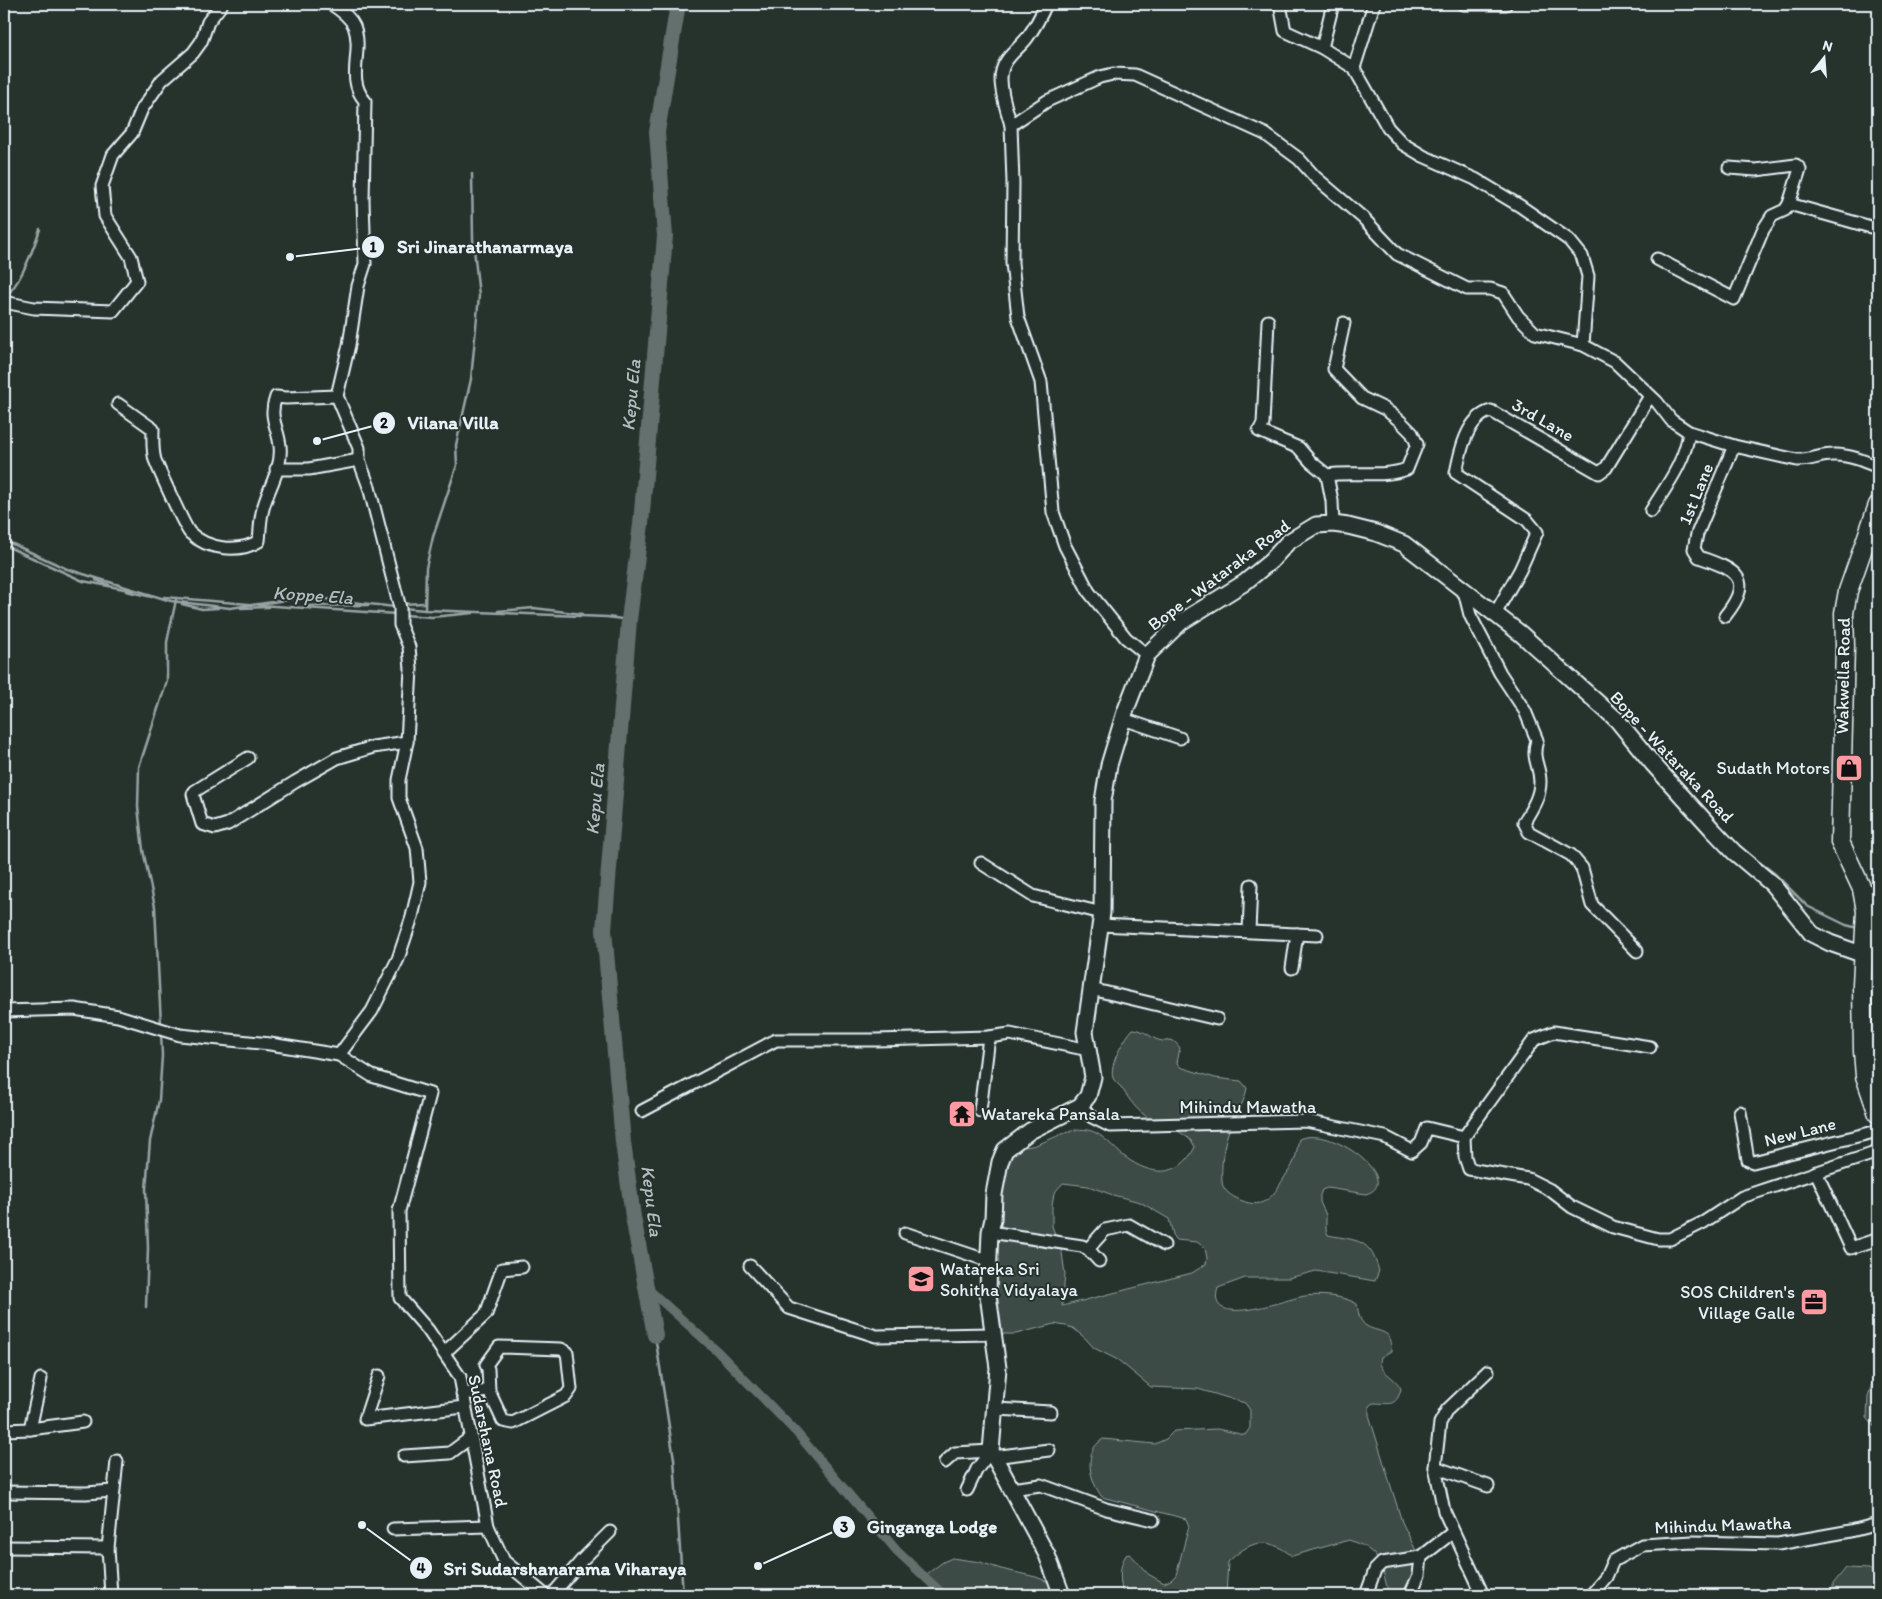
<svg xmlns="http://www.w3.org/2000/svg" width="1882" height="1599" font-family="Itim,sans-serif">
<rect width="100%" height="100%" fill="#26332d"/>
<filter id="ink" filterUnits="userSpaceOnUse"><feTurbulence type="fractalNoise" baseFrequency=".02" numOctaves="2"/><feDisplacementMap in="SourceGraphic" scale="10" xChannelSelector="R" yChannelSelector="G"/><feConvolveMatrix kernelMatrix="1 2 1 2 8 2 1 2 1" color-interpolation-filters="sRGB"/></filter>
<g filter="url(#ink)">
<g fill="#3e4b47" stroke="#939ea0" fill-rule="evenodd">
<path d="M1866,911L1878,914V956L1864,955Z"/>
<path d="M1133,1029C1145,1029 1151,1040 1163,1041C1166,1042 1168,1040 1171,1040C1175,1041 1178,1045 1180,1048L1177,1063L1180,1067L1215,1078L1241,1081L1247,1088C1244,1105 1234,1117 1228,1133C1223,1148 1221,1166 1222,1182C1223,1190 1230,1195 1236,1198C1263,1212 1272,1198 1284,1178C1287,1173 1292,1167 1294,1161C1297,1155 1297,1146 1299,1139C1333,1124 1405,1182 1366,1194L1327,1188L1322,1190L1320,1195V1202L1326,1215V1230L1328,1235C1358,1241 1370,1238 1379,1271L1375,1281L1316,1271L1289,1278H1245L1218,1288C1204,1332 1288,1298 1305,1296C1320,1294 1345,1296 1357,1304C1358,1310 1359,1319 1363,1323C1372,1334 1395,1326 1391,1351L1381,1357C1376,1372 1396,1376 1401,1389C1396,1408 1389,1403 1373,1403L1369,1406V1415L1402,1522L1420,1559L1410,1595H1389L1382,1567L1374,1554L1364,1546L1349,1540L1292,1556C1266,1535 1250,1541 1228,1562L1226,1595H1123C1120,1582 1118,1567 1126,1555L1129,1554L1133,1557L1148,1574L1164,1583L1171,1580L1176,1575L1189,1526L1186,1519L1102,1497C1090,1481 1082,1452 1103,1439L1155,1444L1166,1439L1174,1431L1217,1429L1245,1435L1250,1428V1410L1245,1403L1198,1389L1151,1387L1118,1360L1094,1348L1086,1339L1073,1328L1066,1326L1054,1324L1016,1334H993L1000,1162L1019,1146C1037,1152 1066,1125 1088,1130C1103,1133 1114,1149 1125,1157C1151,1176 1179,1179 1195,1147C1187,1129 1158,1126 1143,1114C1133,1106 1128,1097 1121,1087C1119,1085 1114,1081 1113,1078C1109,1064 1124,1039 1133,1029ZM1063,1183L1088,1186L1113,1195L1140,1202L1169,1219L1174,1238L1176,1240L1197,1242L1205,1248L1207,1258L1206,1264L1192,1273L1062,1306L1065,1274L1062,1253L1052,1226V1205L1054,1193Z"/>
<path d="M1878,1364V1430L1867,1418L1868,1397L1877,1365Z"/>
<path d="M952,1558L980,1562L1001,1569L1036,1577L1059,1586L1062,1595H944L924,1576L943,1562Z"/>
<path d="M1846,1568L1869,1569L1878,1576V1595H1833V1584Z"/>
</g>
<g fill="none" stroke-linecap="round" stroke-linejoin="round">
<g stroke="#98a3a5" stroke-width="2.5">
<path d="M4,297C20,286 34,247 40,229"/>
<path d="M4,540L67,569L171,601L230,608L308,597L395,607"/>
<path d="M4,545L83,581L134,591"/>
<path d="M96,580L109,585"/>
<path d="M126,591L152,597"/>
<path d="M164,597L248,604"/>
<path d="M182,604L202,609L218,608"/>
<path d="M401,604L425,603"/>
<path d="M259,605L396,614"/>
<path d="M304,606L368,605"/>
<path d="M241,608L268,607"/>
<path d="M403,608L425,610L607,617L629,620"/>
<path d="M425,610L426,568L433,537L457,465L456,445L471,379L479,296L473,239L472,174"/>
<path d="M498,611L534,608L582,614"/>
<path d="M404,615L432,617L473,613"/>
<path d="M1743,850L1774,873L1807,906L1846,925L1858,928"/>
<path d="M161,1024L155,907L143,850L138,807L139,767L167,681V642L176,600"/>
<path d="M146,1307L148,1248L146,1189L150,1141L159,1100L162,1056L161,1032"/>
<path d="M655,1335L674,1459L683,1595"/>
</g>
<path stroke="#636f6d" stroke-width="9" d="M646,1287L717,1351L796,1432L897,1551L944,1595"/>
<path stroke="#636f6d" stroke-width="16" d="M655,1335L633,1217L623,1142L604,930L629,620L641,524L665,236L657,132L678,4"/>
<g stroke="#e8f1f8" stroke-width="15">
<g id="street">
<path d="M331,4C339,9 350,17 354,26C364,52 345,78 365,101L363,200L365,264L358,286L349,345L337,396L359,448V460L369,487L400,608V625L409,647L411,669L407,742L399,780V798L417,848L420,882L412,917L398,959L372,1011L339,1055"/>
<path d="M1280,4L1285,31L1322,48L1354,68L1388,128L1403,144L1423,156L1475,179L1520,206L1569,240L1582,256L1588,276L1583,345"/>
<path d="M1464,4H1506"/>
<path d="M1322,48L1333,4"/>
<path d="M1354,68L1374,4"/>
<path d="M1011,125C1007,111 1001,95 1001,79C1001,59 1016,52 1027,38C1035,27 1041,16 1046,4"/>
<path d="M1729,168L1756,170L1796,165L1800,169L1789,204"/>
<path d="M1657,259L1734,299L1763,230L1772,216L1785,210L1789,204L1878,229"/>
<path d="M4,302L34,308L113,311L137,281L131,257L105,216L102,186L113,155L132,133L142,109L162,80L193,53L201,42L208,22L222,4"/>
<path d="M1268,321L1263,424L1259,431L1299,448L1311,462L1327,475"/>
<path d="M118,404L153,429C153,438 152,450 155,460C159,470 185,528 190,533C208,550 239,553 259,541C260,532 260,522 262,513C266,491 283,469 280,446C278,427 268,417 276,397L286,398L337,396"/>
<path d="M276,469H309L359,460"/>
<path d="M1651,511C1667,485 1685,462 1689,432"/>
<path d="M1333,524L1332,501L1327,475C1354,471 1383,478 1407,469L1417,444L1412,433L1400,421L1385,409L1362,398L1334,369L1344,323"/>
<path d="M1464,591L1470,615L1500,673L1525,711L1537,740C1531,761 1540,764 1540,782C1540,797 1531,810 1524,822L1529,832L1571,855L1582,868L1592,905L1637,951"/>
<path d="M1495,614L1520,570L1537,532L1527,520L1456,473C1460,452 1467,417 1491,411L1599,473L1606,468L1650,396"/>
<path d="M1725,616C1755,578 1736,570 1699,557L1694,549L1697,534L1734,446"/>
<path d="M1147,655L1126,638L1089,592L1065,546L1053,512L1041,382L1018,317L1012,263L1013,183L1011,125L1047,101L1100,77L1113,74L1135,75L1265,134L1299,159L1315,177L1363,218L1397,254L1467,289H1490L1503,293L1518,316L1535,333L1583,345L1615,362L1657,402L1671,420L1689,432L1734,446L1797,460C1809,461 1820,455 1832,455C1848,454 1864,461 1878,467"/>
<path d="M1123,719L1180,738"/>
<path d="M248,758L195,791L193,794L194,798L202,824L215,828L228,824L295,782L337,758L373,747L407,742"/>
<path d="M981,863L1033,896L1102,913"/>
<path d="M1100,925L1317,935"/>
<path d="M1249,931L1251,885"/>
<path d="M1292,968L1297,934"/>
<path d="M1091,989L1217,1019"/>
<path d="M4,1011L74,1009L118,1016L180,1035L270,1044L339,1055L372,1076L430,1094L399,1211L400,1298L428,1330L460,1377L488,1526L504,1561L545,1595"/>
<path d="M1650,1047L1554,1032L1534,1040L1464,1137L1465,1157L1469,1169L1528,1179L1550,1190L1572,1207L1613,1227L1658,1239H1670L1704,1222L1742,1197L1878,1152"/>
<path d="M1080,1106L1092,1117L1110,1126L1306,1121L1385,1137L1412,1151L1421,1143L1427,1128L1464,1137"/>
<path d="M642,1111L776,1040H876L989,1037L1010,1034L1089,1050"/>
<path d="M980,1111L989,1037"/>
<path d="M1740,1112L1748,1160L1753,1162L1878,1131"/>
<path d="M1816,1172L1851,1248L1878,1239"/>
<path d="M990,1232L1082,1246L1088,1249L1099,1261"/>
<path d="M905,1233L989,1261"/>
<path d="M1088,1249L1105,1230L1129,1225L1164,1245"/>
<path d="M750,1266L789,1308L876,1336L993,1334"/>
<path d="M444,1353L486,1314L502,1269L522,1267"/>
<path d="M379,1376L365,1419L464,1407"/>
<path d="M462,1394L489,1391L488,1369L486,1365L499,1347L561,1349L567,1352L571,1389L566,1396L513,1423L503,1421L489,1391"/>
<path d="M996,1409L1051,1412"/>
<path d="M30,1429L41,1379"/>
<path d="M4,1430L30,1429L83,1422"/>
<path d="M404,1456L450,1453L470,1438"/>
<path d="M993,1457L1049,1450"/>
<path d="M945,1462L955,1453L991,1451L977,1469L967,1490"/>
<path d="M1435,1467L1488,1486"/>
<path d="M1010,1489L1041,1485L1106,1509L1153,1520"/>
<path d="M4,1492L86,1493L113,1491"/>
<path d="M393,1529L488,1526"/>
<path d="M4,1547L108,1548"/>
<path d="M111,1595L108,1548L117,1461"/>
<path d="M552,1595L581,1561L610,1532"/>
<path d="M1366,1595L1375,1570L1382,1563L1421,1557"/>
<path d="M1410,1595L1419,1575L1421,1557L1453,1532"/>
<path d="M1483,1595L1444,1511L1435,1467L1440,1423L1447,1410L1488,1371"/>
<path d="M1591,1595L1606,1577L1613,1561L1642,1545L1693,1542L1778,1544L1851,1531L1878,1524"/>
</g>
</g>
<g stroke="#e8f1f8" stroke-width="19">
<path id="secondary" d="M1062,1595L1047,1555L991,1451L998,1368L988,1295L989,1255L990,1232L993,1219L994,1194L1000,1162L1005,1150L1030,1131L1080,1106L1088,1096L1093,1077L1085,1032L1102,913L1103,801L1109,765L1125,712L1147,655L1181,622L1244,583L1271,561L1288,542L1316,525L1333,524L1348,526L1376,533L1404,544L1521,634L1617,720L1653,764L1714,831L1734,852L1772,884L1812,934L1830,943L1864,955"/>
</g>
<g stroke="#e8f1f8" stroke-width="21">
<path id="primary" d="M1878,505L1848,591L1844,613L1845,646L1840,842L1862,889L1866,911L1862,984L1863,1051L1865,1076L1878,1114"/>
</g>
<use href="#street" stroke="#26332d" stroke-width="11"/>
<use href="#secondary" stroke="#26332d" stroke-width="15"/>
<use href="#primary" stroke="#26332d" stroke-width="18"/>
</g>
</g>
<defs>
<g id="shop-square" transform="scale(1.4375)"><rect x="-9" y="-9" width="18" height="18" rx="4" fill="#ff9aa2" stroke="#26332d"/><path d="M-5-2.5h2.3a2.7 3.5 0 0 1 5.4 0H5L5.5 6h-11ZM-1.5-2.5h3a1.5 2.3 0 0 0-3 0Z" fill="#111"/></g>
<g id="temple-square" transform="scale(1.4375)"><rect x="-9" y="-9" width="18" height="18" rx="4" fill="#ff9aa2" stroke="#26332d"/><path d="M0-6L5-2H3V0L6.5 2.5H4V6H1.5V3h-3V6H-4V2.5H-6.5L-3 0V-2H-5Z" fill="#111"/></g>
<g id="school-square" transform="scale(1.4375)"><rect x="-9" y="-9" width="18" height="18" rx="4" fill="#ff9aa2" stroke="#26332d"/><path d="M0-5L7-2L0 1L-7-2ZM-4 1L0 2.5L4 1V4Q0 6-4 4Z" fill="#111"/></g>
<g id="office-square" transform="scale(1.4375)"><rect x="-9" y="-9" width="18" height="18" rx="4" fill="#ff9aa2" stroke="#26332d"/><path d="M-6-3h4V-5.5h4V-3h4V5H-6ZM-1-4.5V-3h2v-1.5ZM-6 0V1H6V0Z" fill="#111"/></g>
</defs>
<g fill-rule="evenodd">
<use href="#shop-square" x="1849" y="768"/>
<use href="#temple-square" x="962" y="1114"/>
<use href="#school-square" x="921" y="1279"/>
<use href="#office-square" x="1814" y="1302"/>
</g>
<g text-anchor="middle" dominant-baseline="central" stroke-width="4" stroke-linejoin="round" paint-order="stroke">
<g font-size="18" fill="#e8f1f8" stroke="#26332d">
<text transform="translate(1543 420) rotate(30)">3rd Lane</text>
<text transform="translate(1696 494) rotate(-68)">1st Lane</text>
<text transform="translate(1219 575) rotate(-37)">Bope - Wataraka Road</text>
<text transform="translate(1843 676) rotate(-89)">Wakwella Road</text>
<text transform="translate(1672 757) rotate(47)">Bope - Wataraka Road</text>
<text x="1248" y="1107">Mihindu Mawatha</text>
<text transform="translate(1800 1132) rotate(-14)">New Lane</text>
<text transform="translate(488 1441) rotate(78)">Sudarshana Road</text>
<text transform="translate(1723 1525) rotate(-2)">Mihindu Mawatha</text>
</g>
<g font-size="18" fill="#e8f1f8" stroke="#26332d" text-anchor="end">
<text x="1830" y="768">Sudath Motors</text>
<text x="981" y="1114" text-anchor="start">Watareka Pansala</text>
<text x="940" y="1269" text-anchor="start">Watareka Sri<tspan x="940" dy="21">Sohitha Vidyalaya</tspan></text>
<text x="1795" y="1292">SOS Children's<tspan x="1795" dy="21">Village Galle</tspan></text>
</g>
<g font-size="19" font-style="italic" fill="#b3bdc0" stroke="#26332d">
<text transform="translate(631 395) rotate(-85)">Kepu Ela</text>
<text transform="translate(313 595) rotate(4)">Koppe Ela</text>
<text transform="translate(595 799) rotate(-85)">Kepu Ela</text>
<text transform="translate(652 1201) rotate(83)">Kepu Ela</text>
</g>
</g>
<path fill="none" stroke="#e8f1f8" stroke-width="2" d="M290 257L373 247M317 441L384 423M758 1566L844 1527M362 1525L421 1568"/>
<g fill="#e8f1f8" stroke="#26332d" stroke-width="2">
<circle cx="290" cy="257" r="5"/>
<circle cx="317" cy="441" r="5"/>
<circle cx="758" cy="1566" r="5"/>
<circle cx="362" cy="1525" r="5"/>
<circle cx="373" cy="247" r="12"/>
<circle cx="384" cy="423" r="12"/>
<circle cx="844" cy="1527" r="12"/>
<circle cx="421" cy="1568" r="12"/>
</g>
<g font-size="15" text-anchor="middle" font-weight="bold" fill="#111">
<text x="373" y="252">1</text>
<text x="384" y="428">2</text>
<text x="844" y="1532">3</text>
<text x="421" y="1573">4</text>
</g>
<g font-size="19" text-anchor="middle" font-weight="bold" fill="#e8f1f8" stroke="#26332d" stroke-width="4" stroke-linejoin="round" paint-order="stroke">
<text x="485" y="253">Sri Jinarathanarmaya</text>
<text x="453" y="429">Vilana Villa</text>
<text x="932" y="1533">Ginganga Lodge</text>
<text x="565" y="1575">Sri Sudarshanarama Viharaya</text>
</g>
<rect width="1882" height="1599" fill="none" stroke="#26332d" stroke-width="20"/>
<rect x="10" y="10" width="1862" height="1579" fill="none" stroke="#e8f1f8" stroke-width="2" filter="url(#ink)"/>
<g transform="translate(1824 58) rotate(17)" stroke="#26332d" stroke-width="4" paint-order="stroke">
<path d="M0-4L9 19L0 12L-9 19Z" fill="#e8f1f8"/>
<text y="-8" font-size="14" font-weight="bold" text-anchor="middle" fill="#e8f1f8">N</text>
</g>
</svg>
